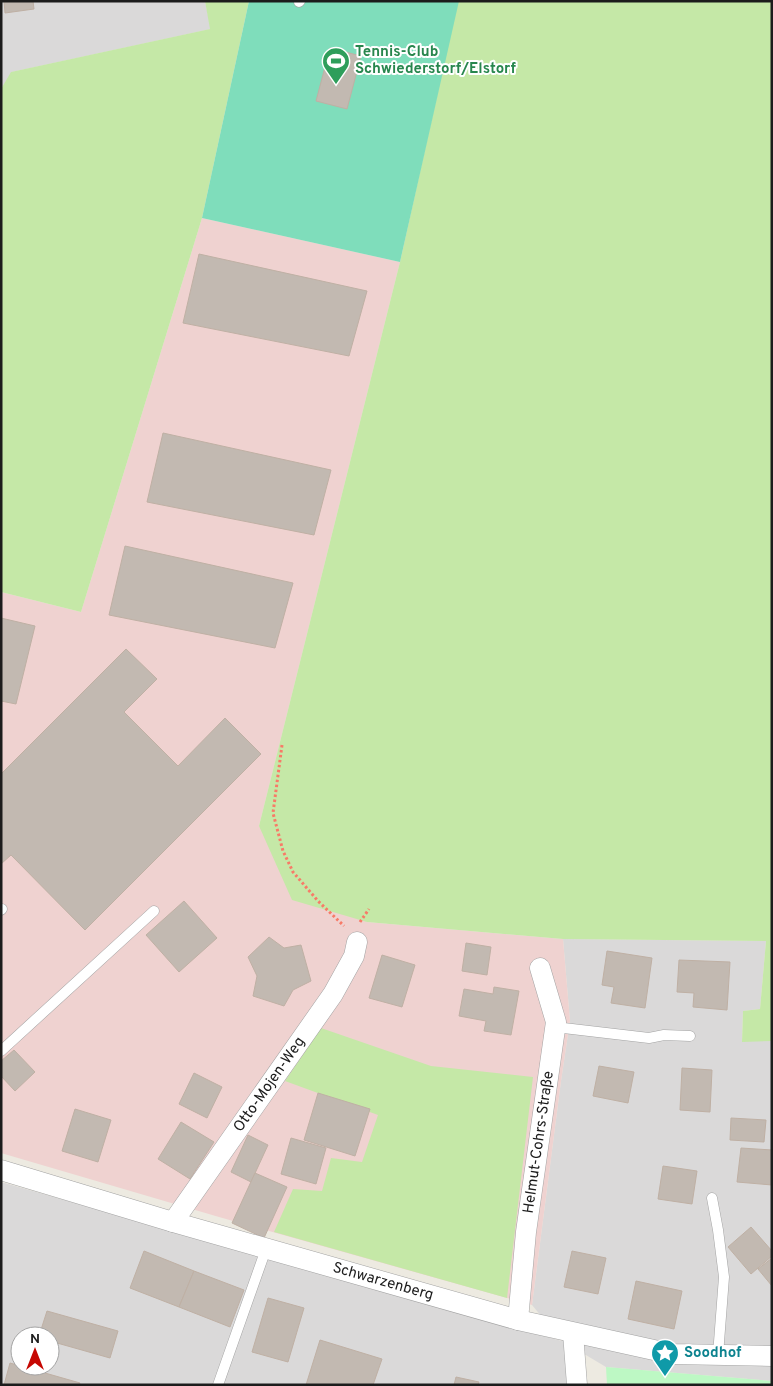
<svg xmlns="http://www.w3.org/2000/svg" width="773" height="1386" font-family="Overpass,sans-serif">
<rect width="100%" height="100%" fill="#edeae1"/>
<g fill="#dad9d9" fill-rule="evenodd">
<path d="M1,1H205L211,29L12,72L1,89Z"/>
<path d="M563,939L766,941L760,1009L743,1011L742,1041H772V1381L606,1367L564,1342L567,1385H1V1182L562,1341L532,1305L561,1081L570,1021ZM20,1336H50V1366H20Z"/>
</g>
<path fill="#efd2d0" d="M202,218L400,262L259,826L367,922L563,939L570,1021L561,1081L532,1305L219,1217L1,1153V592L81,612Z"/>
<g fill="#c5e8a7">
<path d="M205,1H249L202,218L81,612L1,592V89L11,72L210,29Z"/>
<path d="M458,1H772V1041L742,1042L743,1011L760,1009L766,941L563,939L367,922L292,900L259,826L400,262Z"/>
<path d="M321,1028L431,1066L533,1077L507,1298L274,1232L293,1189L322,1191L331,1158L362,1162L378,1115L285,1081Z"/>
</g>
<path fill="#bdf8c4" d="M606,1367L772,1381V1385H607Z"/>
<path fill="#7fddbb" d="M249,1H459L400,262L202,218Z"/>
<g fill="#c2b9b1" stroke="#bfb0a4">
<path d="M4,1H33L34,9L5,13Z"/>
<path d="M330,48L361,56L347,109L316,101Z"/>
<path d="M199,254L367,291L349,356L183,323Z"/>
<path d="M163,433L331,470L314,535L147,502Z"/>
<path d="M125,546L293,583L275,648L109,615Z"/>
<path d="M1,618L35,626L16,704L1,701Z"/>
<path d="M126,649L157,679L124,712L178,766L225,718L261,754L85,930L11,855L1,864V774Z"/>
<path d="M184,901L217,938L179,972L146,935Z"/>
<path d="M269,937L284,948L301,945L311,981L293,990L284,1006L253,996L257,976L248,957Z"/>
<path d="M466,943L491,947L487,975L462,971Z"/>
<path d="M607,951L652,958L645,1008L611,1003L614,987L602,985Z"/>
<path d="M382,955L415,965L402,1007L369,998Z"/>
<path d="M679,960L730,962L727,1010L693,1007L694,993L677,992Z"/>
<path d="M494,987L519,991L511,1035L484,1031L486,1021L459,1016L464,989L493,994Z"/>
<path d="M14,1050L35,1072L15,1091L1,1076V1061Z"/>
<path d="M599,1066L634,1072L628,1103L593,1096Z"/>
<path d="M682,1068L712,1070L710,1112L680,1110Z"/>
<path d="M194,1073L222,1087L207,1118L179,1104Z"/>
<path d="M318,1093L370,1109L355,1156L304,1140Z"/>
<path d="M75,1109L111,1120L98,1162L62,1151Z"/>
<path d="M731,1118L766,1120L764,1142L730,1140Z"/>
<path d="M181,1122L214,1142L190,1179L158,1159Z"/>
<path d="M248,1135L268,1145L251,1182L231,1172Z"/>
<path d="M291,1138L326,1148L316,1184L281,1174Z"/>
<path d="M741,1148L772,1150V1185L737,1182Z"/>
<path d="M663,1166L697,1171L692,1204L658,1199Z"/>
<path d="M255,1173L287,1187L264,1238L232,1223Z"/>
<path d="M751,1227L772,1251V1256L751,1274L728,1247Z"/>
<path d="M144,1251L194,1271L179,1307L130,1288Z"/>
<path d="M572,1251L606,1258L598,1294L564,1287Z"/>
<path d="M772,1258V1286L758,1269Z"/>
<path d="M194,1271L244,1290L230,1327L179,1307Z"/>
<path d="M636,1281L682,1291L674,1329L628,1319Z"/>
<path d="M268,1298L304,1308L288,1362L252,1352Z"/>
<path d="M47,1311L118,1331L110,1358L50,1341V1336H39Z"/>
<path d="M320,1340L382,1359L373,1385H306Z"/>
<path d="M10,1363L80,1383L79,1385H4Z"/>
<path d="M456,1377L479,1382L478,1385H454Z"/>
</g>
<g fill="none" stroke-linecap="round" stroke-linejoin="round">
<g stroke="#a3a3a3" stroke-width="11">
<g id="lane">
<path d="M299,2L300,1"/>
<path d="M1,910L2,909"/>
<path d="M555,1027L649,1038L664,1035L690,1036"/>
<path d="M1,1051L154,911"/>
<path d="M712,1198L718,1230L724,1277L718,1355"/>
<path d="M218,1385L266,1249"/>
</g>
</g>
<g stroke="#a3a3a3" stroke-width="21">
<g id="street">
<path id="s1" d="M1,1170L173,1222L518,1320L672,1354L772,1356"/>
<path id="s2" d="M173,1222L333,994L354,956L357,942"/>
<path id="s3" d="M518,1320L526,1232L556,1022L540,968"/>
<path d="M573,1333L577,1385"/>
</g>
</g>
<g stroke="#f87a67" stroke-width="3" stroke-dasharray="2.5 2.5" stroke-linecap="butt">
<path d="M282,745L273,813L283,851L293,872L318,901L344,926"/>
<path d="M360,922L369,909"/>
</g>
<use href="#lane" stroke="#fff" stroke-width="10"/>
<use href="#street" stroke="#fff" stroke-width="20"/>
</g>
<defs>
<g id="stadium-pin" transform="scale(1.4375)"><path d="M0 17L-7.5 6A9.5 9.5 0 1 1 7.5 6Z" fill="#2e9e5b" stroke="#fff"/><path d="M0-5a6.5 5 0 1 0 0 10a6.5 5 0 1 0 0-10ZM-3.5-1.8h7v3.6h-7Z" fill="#fff"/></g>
<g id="sight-pin" transform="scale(1.4375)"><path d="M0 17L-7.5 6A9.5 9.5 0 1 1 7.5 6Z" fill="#0f9aa8" stroke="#fff"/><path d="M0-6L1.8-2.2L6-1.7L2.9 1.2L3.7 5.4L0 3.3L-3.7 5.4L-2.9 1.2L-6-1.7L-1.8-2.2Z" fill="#fff"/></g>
</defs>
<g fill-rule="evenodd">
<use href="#stadium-pin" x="336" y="61"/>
<use href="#sight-pin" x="665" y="1353"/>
</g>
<g text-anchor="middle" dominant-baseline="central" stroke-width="4" stroke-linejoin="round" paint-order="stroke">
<g font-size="15" font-weight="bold" fill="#27864d" stroke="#fff" text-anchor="start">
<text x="355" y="52">Tennis-Club<tspan x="355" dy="17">Schwiederstorf/Elstorf</tspan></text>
</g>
<g font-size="15" fill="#1c1c1c" stroke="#fff">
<text stroke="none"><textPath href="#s2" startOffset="168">Otto-Mojen-Weg</textPath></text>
<text stroke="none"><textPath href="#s3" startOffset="179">Helmut-Cohrs-Straße</textPath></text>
<text stroke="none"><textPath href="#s1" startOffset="398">Schwarzenberg</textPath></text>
</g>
<g font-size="15" font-weight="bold" fill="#0d838f" stroke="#fff" text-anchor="start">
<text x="684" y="1353">Soodhof</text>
</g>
</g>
<rect width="773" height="1386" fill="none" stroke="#1c1c1c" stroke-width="5"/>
<g transform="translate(35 1351)"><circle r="24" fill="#ffffff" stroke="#a4a4a4"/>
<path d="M0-4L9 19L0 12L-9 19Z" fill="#c60702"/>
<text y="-8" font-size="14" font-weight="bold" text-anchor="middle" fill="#1c1c1c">N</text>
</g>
</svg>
